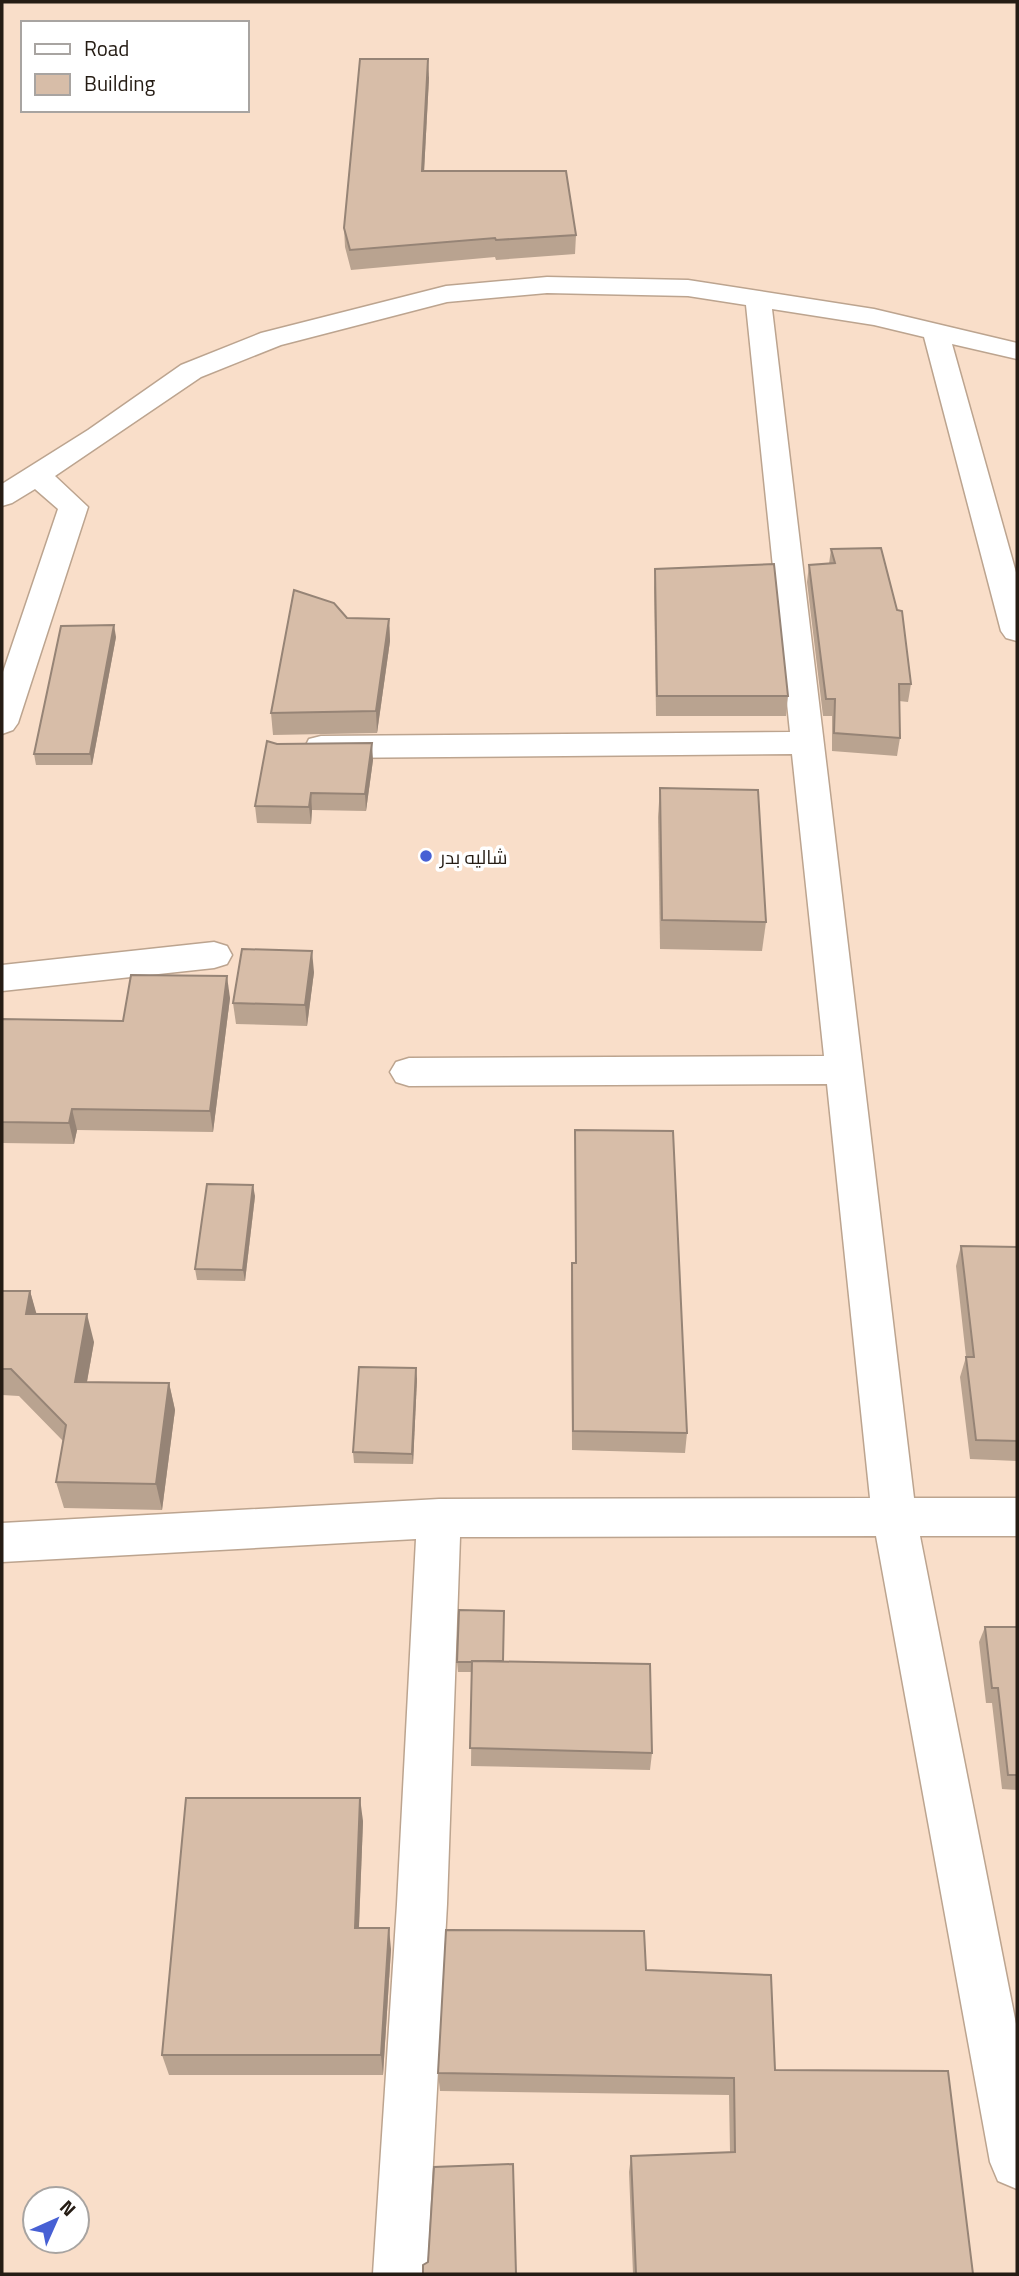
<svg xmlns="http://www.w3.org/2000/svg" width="1019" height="2276" font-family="'Titillium Web',Cairo,sans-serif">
<rect width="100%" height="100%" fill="#f9dec9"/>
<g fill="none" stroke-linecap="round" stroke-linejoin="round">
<g stroke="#bca48f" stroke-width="3">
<g id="minor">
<path d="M547,277L688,280L874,309L1017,343V359L952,344L1017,576V641L1006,638L1001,631L924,337L874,325L772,309L914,1498H1017V1536H920L1017,2029V2189L998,2181L990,2162L876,1536L460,1537L447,1904L427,2274H373L397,1904L416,1539L2,1562V1523L439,1499L870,1498L827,1084L409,1086L396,1082L390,1072L396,1062L409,1058L824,1056L792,754L321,758L309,755L305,747L309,739L321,736L790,732L746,305L688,296L547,293L447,302L281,345L201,377L55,476L88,507L18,723L13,730L2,734V675L58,509L35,489L12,503L2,506V484L88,430L181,365L261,333L446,286Z"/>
<path d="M214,942L227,946L232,955L227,964L214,968L2,991V965Z"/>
</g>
</g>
<use href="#minor" fill="#fff" fill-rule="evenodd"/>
</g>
<g fill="#b9a390">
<path d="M429,78L424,171L576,235L575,254L496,260L495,257L351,270L345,247L344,228Z"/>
<path d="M831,549L911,684L908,702L899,701L900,738L897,756L832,751V716H823L807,582L809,565L829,564Z"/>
<path d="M655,569L788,696L786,716H656L654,588Z"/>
<path d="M347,618L389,619L390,641L377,733L273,735L271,713Z"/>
<path d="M116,637L92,765H36L34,754Z"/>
<path d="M277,744L373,760L366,811L312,810L311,824L257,823L255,806Z"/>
<path d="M660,788L766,922L762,951L660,949L658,817Z"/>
<path d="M314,972L307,1026L236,1024L233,1003Z"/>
<path d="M230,998L213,1132L77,1130L74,1144L2,1143V1019L123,1021Z"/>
<path d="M575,1130L687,1433L685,1453L572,1450L571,1283L572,1263H575Z"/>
<path d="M255,1196L245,1281L197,1280L195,1269Z"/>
<path d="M961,1246L1017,1247V1461L970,1459L960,1377L966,1357L956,1266Z"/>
<path d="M2,1291H30L36,1314L94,1342L87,1382L169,1383L175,1410L162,1510L64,1508L56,1482L63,1441L19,1396L2,1395Z"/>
<path d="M417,1379L413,1464L354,1463L353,1452Z"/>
<path d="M985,1627H1017V1790L1002,1789L992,1703H986L979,1642Z"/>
<path d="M503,1661L652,1753L650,1770L471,1766L472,1672H458L457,1662Z"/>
<path d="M363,1821L359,1928L391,1949L383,2075H169L162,2055Z"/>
<path d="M646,1970L775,2070L973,2274H633L629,2172L631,2156L730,2152L729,2095L440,2091L438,2073Z"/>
</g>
<g fill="#968476">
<path d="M428,59L429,78L423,191L422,171Z"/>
<path d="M389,619L390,641L377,733L376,711Z"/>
<path d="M114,625L116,637L92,765L90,754Z"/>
<path d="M372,743L373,760L366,811L365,794Z"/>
<path d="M311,793L312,810L311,824L309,807Z"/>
<path d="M312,951L314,972L307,1026L305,1005Z"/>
<path d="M227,976L230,998L213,1132L210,1111Z"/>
<path d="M72,1109L77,1130L74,1144L69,1123Z"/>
<path d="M253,1185L255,1196L245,1281L243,1270Z"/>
<path d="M30,1291L38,1319L26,1314Z"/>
<path d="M87,1314L94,1342L82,1409L75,1382Z"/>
<path d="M416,1368L417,1379L413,1464L412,1454Z"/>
<path d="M169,1383L175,1410L162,1510L156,1484Z"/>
<path d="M360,1798L363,1821L358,1949L355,1928Z"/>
<path d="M389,1928L391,1949L383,2075L381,2055Z"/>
</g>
<g fill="#d7bda8" stroke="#968476" stroke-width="2">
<path d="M360,59H428L422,171H566L576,235L496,240L495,238L350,250L344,228Z"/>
<path d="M881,548L897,610L902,611L911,684H899L900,738L834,733L835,699H826L809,565L835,563L831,549Z"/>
<path d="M774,564L788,696H657L655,569Z"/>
<path d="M294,590L334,603L347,618L389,619L376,711L271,713Z"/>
<path d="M114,625L90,754H34L61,626Z"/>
<path d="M267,741L277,744L372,743L365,794L311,793L309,807L255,806Z"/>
<path d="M660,788L758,790L766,922L662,920Z"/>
<path d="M242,949L312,951L305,1005L233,1003Z"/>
<path d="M131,975L227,976L210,1111L72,1109L69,1123L2,1122V1019L123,1021Z"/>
<path d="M575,1130L673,1131L687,1433L573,1431L572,1263H576Z"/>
<path d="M207,1184L253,1185L243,1270L195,1269Z"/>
<path d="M961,1246L1017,1247V1441L976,1440L966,1357H974Z"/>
<path d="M2,1291H30L26,1314H87L75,1382L169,1383L156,1484L56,1482L66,1425L11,1369H2Z"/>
<path d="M359,1367L416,1368L412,1454L353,1452Z"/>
<path d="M459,1610L504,1611L503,1661H472V1662H457Z"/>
<path d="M985,1627H1017V1775H1008L998,1688H992Z"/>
<path d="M472,1661L650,1664L652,1753L470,1748Z"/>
<path d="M186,1798H360L355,1928H389L381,2055H162Z"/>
<path d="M446,1930L644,1931L646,1970L771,1975L775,2070L948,2071L973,2274H636L631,2156L735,2152L734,2078L438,2073Z"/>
<path d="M513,2164L516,2274H423V2265L428,2262L434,2167Z"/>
</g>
<circle fill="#4760d4" stroke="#fff" stroke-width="2.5" cx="426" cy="856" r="7"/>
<g text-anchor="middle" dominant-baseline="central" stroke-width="7" stroke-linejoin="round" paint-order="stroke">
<g font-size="19" fill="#251c14" stroke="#fff" text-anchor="start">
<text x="440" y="856">شاليه بدر</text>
</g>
</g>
<rect width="1019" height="2276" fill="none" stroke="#251c14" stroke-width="7"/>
<rect x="21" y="21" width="228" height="91" fill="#ffffff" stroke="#a8a4a1" stroke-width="2"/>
<rect x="35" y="44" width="35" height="10" fill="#ffffff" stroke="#a8a4a1" stroke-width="2"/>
<text x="84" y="56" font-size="21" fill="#251c14">Road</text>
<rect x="35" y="74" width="35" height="21" fill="#d7bda8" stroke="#a8a4a1" stroke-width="2"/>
<text x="84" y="91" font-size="21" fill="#251c14">Building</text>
<g transform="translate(56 2220) rotate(45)"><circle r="33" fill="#ffffff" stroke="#a8a4a1" stroke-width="2"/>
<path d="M0-5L12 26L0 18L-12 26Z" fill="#4760d4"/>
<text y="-10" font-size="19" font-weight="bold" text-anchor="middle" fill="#251c14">N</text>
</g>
</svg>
